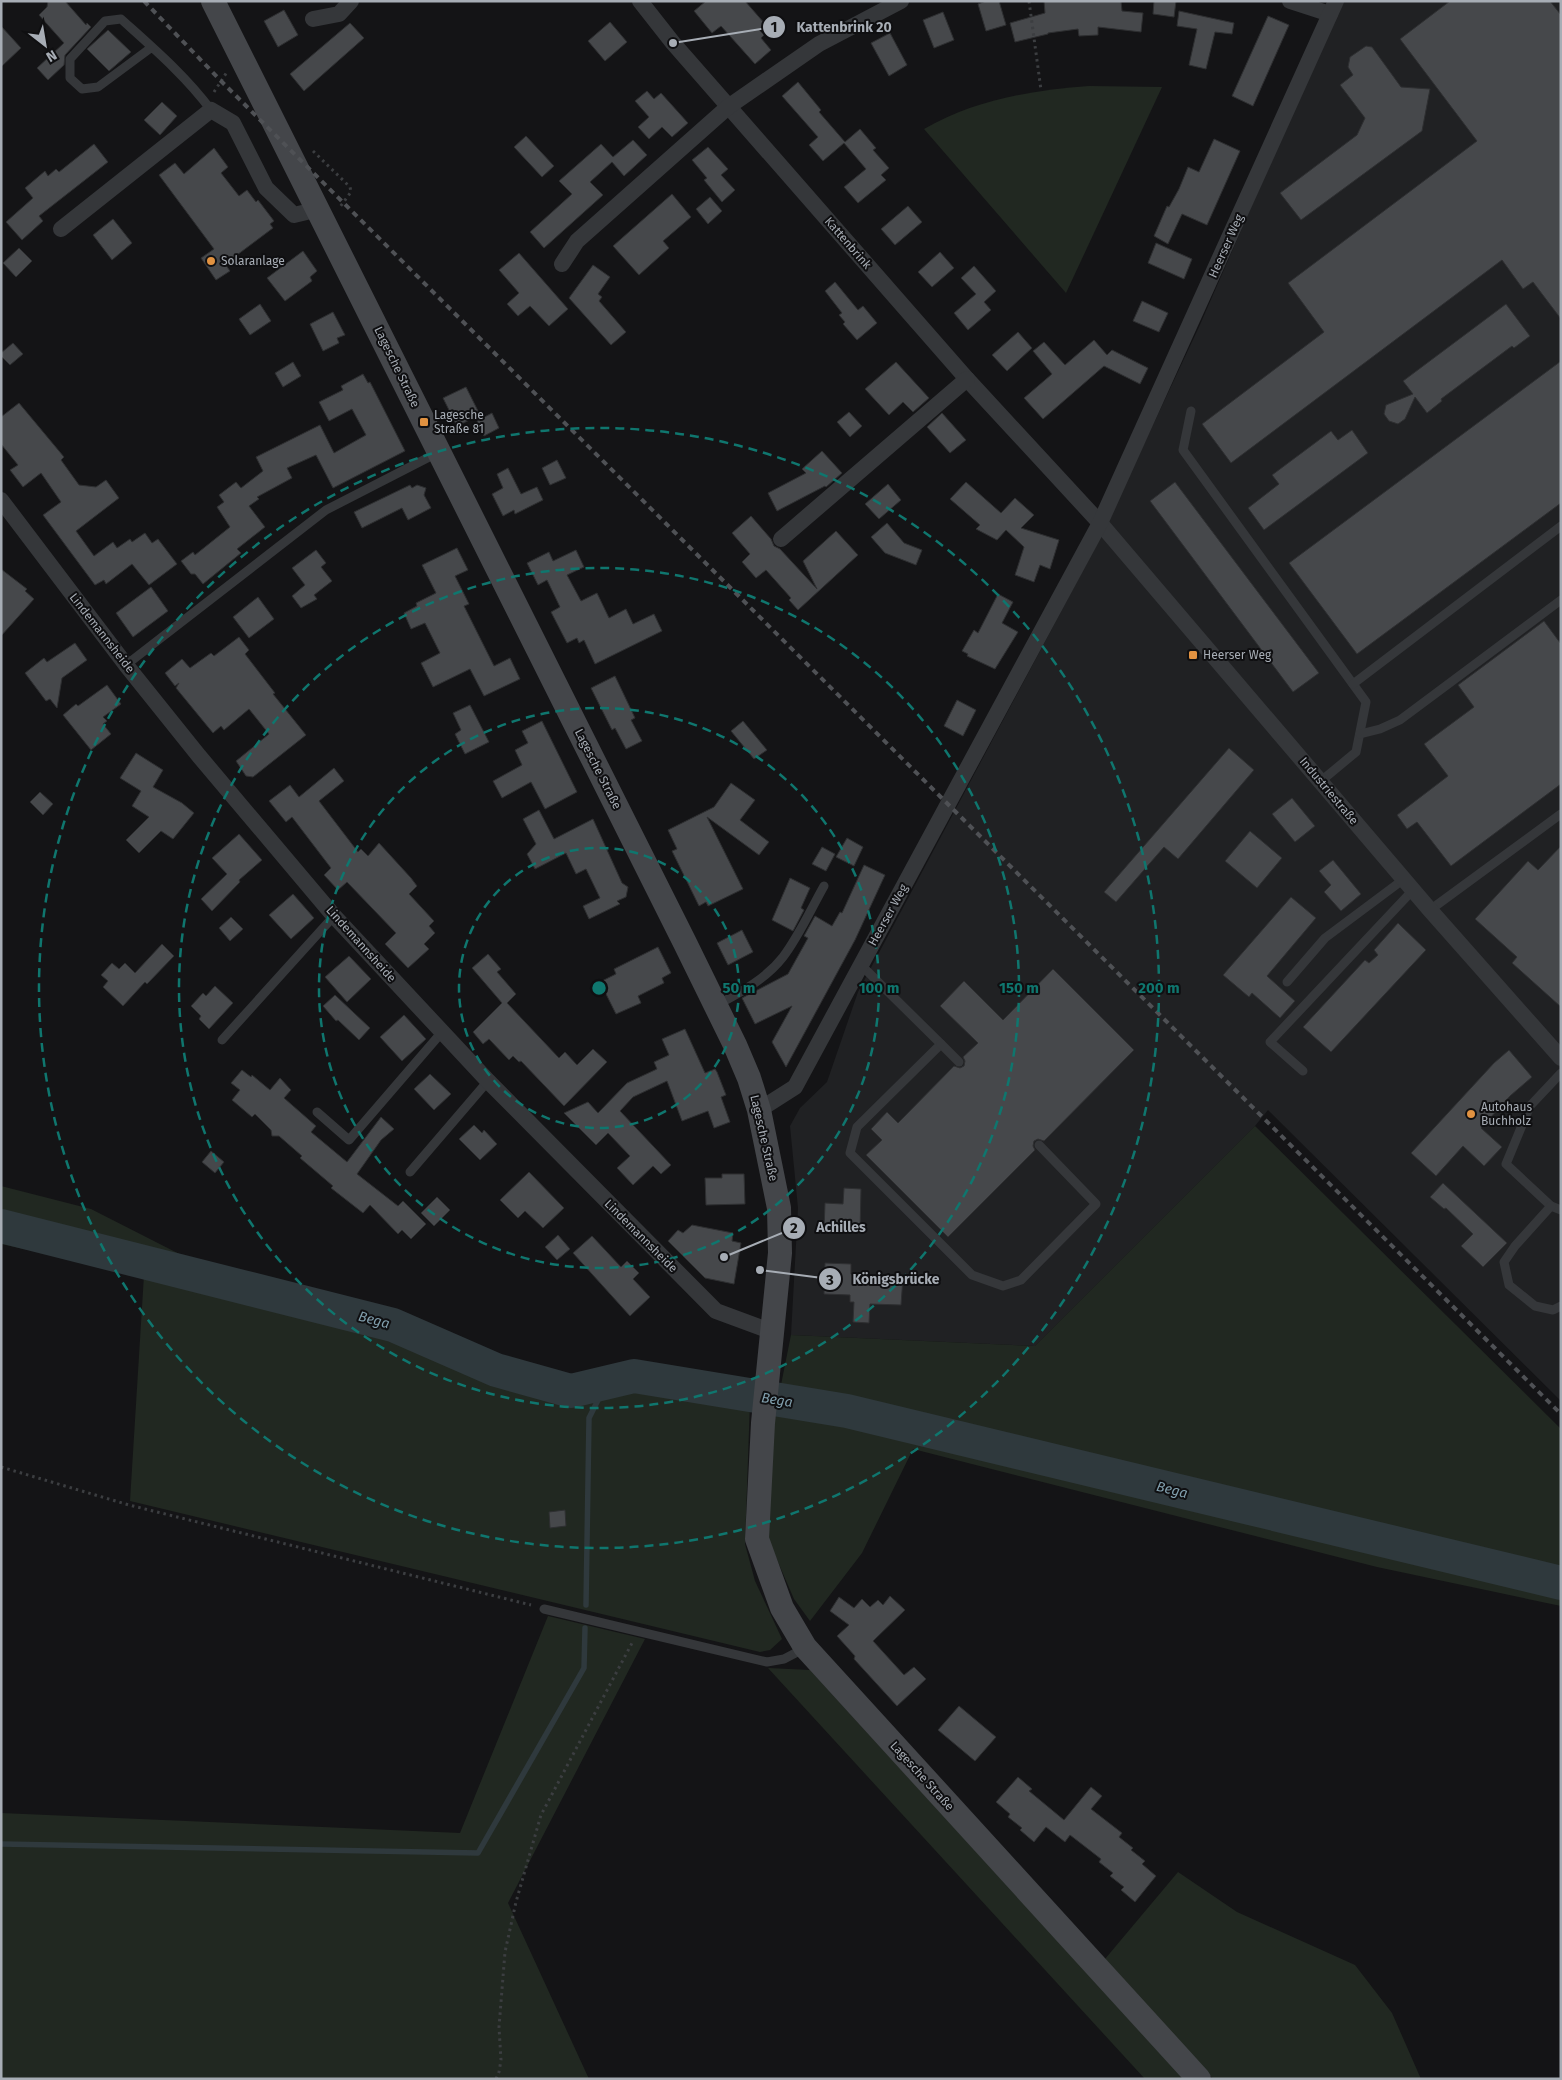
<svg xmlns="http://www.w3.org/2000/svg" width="1562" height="2080" font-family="'Fira Sans',sans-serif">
<rect width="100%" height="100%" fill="#141416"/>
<path fill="#202123" d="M1341,1H1561V1401L1268,1110L1255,1126L1035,1346L791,1335L798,1208L790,1126L800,1108L827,1082L858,992L1096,546L1199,327Z"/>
<g fill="#212821">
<path d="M1089,86L1162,87L1066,293L924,129C974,100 1032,90 1089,86Z"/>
<path d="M1255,1126L1561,1429V1606L1377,1567L913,1449L862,1553L810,1621L794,1599L768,1539L773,1425L791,1335L1035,1346Z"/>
<path d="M1,1186L91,1209L203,1266L146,1275L214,1292L394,1333L496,1379L572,1400L638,1386L750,1402L745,1544L755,1581L782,1639L770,1650L760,1652L130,1501L144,1275L1,1244Z"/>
<path d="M548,1616L645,1639L508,1903L589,2079H1V1813L460,1833Z"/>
<path d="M768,1668L810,1670L1184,2079H1145Z"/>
<path d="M1178,1872L1237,1912L1355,1965L1392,2013L1421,2079H1213L1105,1959Z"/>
</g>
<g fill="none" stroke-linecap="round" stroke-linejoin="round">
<g stroke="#2f393d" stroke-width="5.5">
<path d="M586,1605L589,1418L607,1382"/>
<path d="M1,1844L478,1853L584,1668L585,1628"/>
</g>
<path stroke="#2f393d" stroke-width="34" d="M1,1226L393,1325L496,1370L571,1391L634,1376L847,1411L1561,1583"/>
</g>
<g fill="#46484b" stroke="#2e2f31">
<path d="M48,1H65L86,25L87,23L91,27L65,55L64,65L48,80L37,68L64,43L39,15L47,7Z"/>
<path d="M706,1H745L765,24L759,30L764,35L761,38L771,50L755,64L721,26L712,33L694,11Z"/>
<path d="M986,1H999L1006,25L986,31L978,4Z"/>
<path d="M1044,1H1121L1122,11L1143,13L1141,32L1098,27V35L1079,36L1078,29L1048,33V34L1015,42L1010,23L1045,13Z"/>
<path d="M1154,1H1176L1174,17L1153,14Z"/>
<path d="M1450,1H1550L1561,15V319L1533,282L1523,289L1502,260L1231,463L1202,424L1324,332L1288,283L1477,141L1400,39Z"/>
<path d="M284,10L298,35L278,47L264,21Z"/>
<path d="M1179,11L1234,23L1232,34L1215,32L1206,69L1189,65L1197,29L1177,26Z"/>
<path d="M943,12L954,40L934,48L923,20Z"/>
<path d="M1268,16L1289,25L1253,106L1232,96Z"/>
<path d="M610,22L627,42L605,61L588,41Z"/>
<path d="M350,23L364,38L304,91L290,74Z"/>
<path d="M1,26L21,48L1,67Z"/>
<path d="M108,30L131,52L109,71L87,49Z"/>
<path d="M890,33L907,65L889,76L871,43Z"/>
<path d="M1366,46L1372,47L1401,87L1430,89L1422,131L1301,220L1280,193L1357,135L1365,118L1340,85L1353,75L1348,67L1350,57Z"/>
<path d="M798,82L821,110L819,112L845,142L860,129L876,148L873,150L889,168L881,175L886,180L858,203L844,187L866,169L844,143L823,161L809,145L818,137L782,96Z"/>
<path d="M647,91L654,99L661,93L688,123L672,137L662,127L649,139L638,127L649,117L635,101Z"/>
<path d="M162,102L177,116L160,135L144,120Z"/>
<path d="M526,136L554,166L542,177L514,147Z"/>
<path d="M1214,139L1240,151L1207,225L1182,214L1168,244L1154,236L1167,206L1169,207L1179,189L1188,167L1199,172Z"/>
<path d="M633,140L647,155L624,176L612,162L590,182L603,195L544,248L530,232L572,194L559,181L601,144L613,157Z"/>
<path d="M94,144L108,162L39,216L43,221L22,240L6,222L33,198L25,188L45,171L48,176L56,169L59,172Z"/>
<path d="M708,147L728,169L721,175L735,190L722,202L704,180L707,178L692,160Z"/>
<path d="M214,148L228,167L221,173L239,196L247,190L256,202L258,200L274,221L270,224L273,228L225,264L230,271L216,280L201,258L214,249L159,175L175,163L184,174Z"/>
<path d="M672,194L691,217L663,241L669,248L639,275L613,246Z"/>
<path d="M710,197L722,211L708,224L696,209Z"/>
<path d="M908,206L922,222L895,245L881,229Z"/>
<path d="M113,219L132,243L112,260L93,235Z"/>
<path d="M1156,243L1192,259L1184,279L1148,263Z"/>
<path d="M19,248L32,261L16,277L3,263Z"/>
<path d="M303,251L317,271L310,277L312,281L285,301L267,278Z"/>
<path d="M940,252L954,268L932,287L918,272Z"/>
<path d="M519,253L568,309L549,326L530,306L518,316L507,304L519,293L499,270Z"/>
<path d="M593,265L610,277L598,294L602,297L599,301L626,332L611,345L569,298Z"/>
<path d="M974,266L996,291L984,302L991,310L968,330L954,313L976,294L961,278Z"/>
<path d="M835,282L858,310L863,306L877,323L857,340L843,324L845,322L839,315L842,313L825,291Z"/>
<path d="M1142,301L1168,313L1159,332L1133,321Z"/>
<path d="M260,304L271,321L250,335L239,319Z"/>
<path d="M1506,304L1530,336L1514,348L1512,346L1441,399L1442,401L1427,413L1415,397L1405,419L1398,424L1389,421L1384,414L1386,405L1413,394L1403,381Z"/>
<path d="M333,312L345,335L337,338L339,343L323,351L310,324Z"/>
<path d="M1018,332L1032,348L1007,371L992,355Z"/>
<path d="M1094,340L1107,355L1112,350L1148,368L1140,384L1104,366L1043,419L1024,398L1052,374L1033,351L1044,342L1065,365Z"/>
<path d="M13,343L23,354L10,365L1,356V353Z"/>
<path d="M1561,361V503L1357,654L1289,563Z"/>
<path d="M293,362L301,376L283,387L275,373Z"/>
<path d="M896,362L929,398L913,412L903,402L889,415L865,389Z"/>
<path d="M363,374L368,383L370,382L405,451L333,488L316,455L287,468L292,478L257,497L259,499L249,506L265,527L237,549L241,553L203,584L195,574H191L181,561L193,552L195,555L230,527L217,507L224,502L219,495L236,482L241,488L263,471L256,457L320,425L334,453L366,435L352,409L329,421L319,402L343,390L341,386Z"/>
<path d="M466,387L480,415L457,426L443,398Z"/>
<path d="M19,403L64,457L61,460L79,485L96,487L106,480L119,498L76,531L94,556L113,542L117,548L130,539L132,542L145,533L152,543L158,539L177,564L149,585L132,564L106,584L104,580L95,585L43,515L61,502L41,473L23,487L10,470L18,465L1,444V417Z"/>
<path d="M849,412L862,426L850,437L837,422Z"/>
<path d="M492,413L499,428L484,436L477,421Z"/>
<path d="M942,413L966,440L950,453L927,427Z"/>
<path d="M1352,430L1368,453L1264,530L1248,508L1279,484L1272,475L1331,431L1338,440Z"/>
<path d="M822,451L842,473L826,487L825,486L777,511L768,493L806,473L802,469Z"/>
<path d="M557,460L566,478L550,485L542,468Z"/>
<path d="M508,468L521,494L537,487L543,500L515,514L514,510L503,516L492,494L503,488L497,474Z"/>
<path d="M966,482L1001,513L1015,498L1034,515L1021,528L1059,540L1050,569L1040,565L1034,582L1015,575L1024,547L1006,530L997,540L976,529L980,525L950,499Z"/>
<path d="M1175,482L1319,673L1293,692L1150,501Z"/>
<path d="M888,484L901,500L879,519L865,504Z"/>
<path d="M410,485L412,488L417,485L426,488L424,495L431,508L408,520L402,508L362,528L354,512Z"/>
<path d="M751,516L771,539L774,546L780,549L817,589L803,561L836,531L858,555L798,610L789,600L791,598L766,570L756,578L742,562L750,554L732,533Z"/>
<path d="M887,523L904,543L922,550L916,565L885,553L871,537Z"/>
<path d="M457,548L468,570L455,576L469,604L464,606L494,666L510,658L520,679L484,696L470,669L433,687L421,663L440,653L425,623L411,629L404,613L417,606L416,603L436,593L422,565Z"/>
<path d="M316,550L326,563L321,567L332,581L314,595L317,599L301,608L292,596L305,585L292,568Z"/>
<path d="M576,550L584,567L567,575L581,601L597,593L609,618L626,609L633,624L654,614L662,631L595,664L584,640L579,643L577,638L567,643L551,612L560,607L547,580L538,585L527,563L549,552L553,561Z"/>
<path d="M1,569L27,589L25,591L34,599L1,636Z"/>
<path d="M151,587L168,611L133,637L116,613Z"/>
<path d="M998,594L1013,602L1002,623L1018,632L995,669L967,656L968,654L962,651L974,630L978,633Z"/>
<path d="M258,597L274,619L249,638L233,617Z"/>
<path d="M1544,621L1561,644V784L1451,866L1417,822L1407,829L1397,815L1448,776L1424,744L1474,707L1458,685Z"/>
<path d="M239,637L249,650L245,654L275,693L273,694L306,735L253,777L246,776L236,761L269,734L249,709L224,730L221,726L213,733L176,688L179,683L175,686L165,673L182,659L190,668L211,653L214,656Z"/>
<path d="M75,643L87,660L62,678L57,708L50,699L46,701L25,673L44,658L47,662Z"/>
<path d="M615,676L635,718L631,720L642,741L626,749L615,728L612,730L591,688Z"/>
<path d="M107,685L121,704L103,717L107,721L103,724L111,734L91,750L63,715L76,704L78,706Z"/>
<path d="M957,700L976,710L963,736L944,726Z"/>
<path d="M470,705L489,742L465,754L455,734L461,730L453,713Z"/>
<path d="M542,721L577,792L545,809L531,782L502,798L493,781L522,765L515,750L528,743L522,731Z"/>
<path d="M743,721L767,750L754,759L731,731Z"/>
<path d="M1229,748L1254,770L1178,859L1164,847L1116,902L1104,892Z"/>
<path d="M136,753L163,770L153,787L182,803L194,813L173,839L161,831L139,853L126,840L149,817L132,806L141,791L120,778Z"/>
<path d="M334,768L344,781L319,801L358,852L361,849L368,856L379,843L411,878L417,886L409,894L434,921L429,926L435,933L424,944L429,949L408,968L385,944L396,933L347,882L338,890L324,875L331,868L292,817L286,822L269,801L290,785L299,797Z"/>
<path d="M731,783L755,800L740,820L769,842L759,855L707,817L743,889L708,906L706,902L699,906L672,851L677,849L668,830L714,807Z"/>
<path d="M40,792L53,804L43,815L30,802Z"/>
<path d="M1292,798L1315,826L1295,842L1272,814Z"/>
<path d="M539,810L554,839L593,819L622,883L628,887L626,897L617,901L620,904L589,919L583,906L600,898L586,869L576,874L566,853L535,869L527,854L536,844L523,819Z"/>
<path d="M1250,831L1282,858L1257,888L1225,861Z"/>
<path d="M239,834L262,860L239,880L240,882L212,911L201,899L227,874L212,858Z"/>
<path d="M847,838L863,847L854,866L836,857Z"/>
<path d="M1561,846V1007L1512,963L1517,957L1475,919L1528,861L1538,870Z"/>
<path d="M822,847L835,854L826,871L812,864Z"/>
<path d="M1333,860L1361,894L1341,911L1324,892L1331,885L1319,871Z"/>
<path d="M864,865L885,875L855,940L786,1067L772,1042L792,1006L755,1024L742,998L788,974L808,938L804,936L815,916L832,926L840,912L842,913Z"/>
<path d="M790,878L810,888L801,908L804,910L793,931L772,920Z"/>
<path d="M293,894L314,918L291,939L269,915Z"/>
<path d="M1291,897L1316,918L1267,976L1295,1001L1280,1018L1252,993L1249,997L1223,975Z"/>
<path d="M231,917L243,929L230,941L219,928Z"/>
<path d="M1398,923L1426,950L1331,1052L1303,1027L1365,960L1369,963L1378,955L1374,950Z"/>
<path d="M742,930L753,952L728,965L717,943Z"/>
<path d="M162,944L174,956L147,984L145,982L123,1006L103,987L108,981L101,975L112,963L119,969L125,963L135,973Z"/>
<path d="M658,947L671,973L662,978L664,983L638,996L641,1003L616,1014L600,982L616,974L614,969Z"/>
<path d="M488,954L501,969L497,972L516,994L507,1003L559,1058L565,1052L577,1065L593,1049L607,1062L564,1106L521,1061L519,1062L513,1056L509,1060L489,1039L483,1044L473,1032L502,1003L472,968Z"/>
<path d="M349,956L371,979L347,1002L325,977Z"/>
<path d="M1053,969L1134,1050L1044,1141L1038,1139L1034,1141L1033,1146L1035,1150L948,1237L866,1155L882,1140L871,1129L887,1112L898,1123L954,1066L960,1068L964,1066L965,1061L963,1057L978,1043L940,1006L964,981L1003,1020Z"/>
<path d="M215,986L233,1003L209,1029L199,1019L201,1016L191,1006L203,993L206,996Z"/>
<path d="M335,995L370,1028L359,1040L338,1020L336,1021L323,1006Z"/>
<path d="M404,1015L426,1039L402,1061L380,1037Z"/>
<path d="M685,1029L705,1073L715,1069L717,1072L726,1095L721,1097L730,1122L714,1128L708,1111L682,1121L667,1081L633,1097L620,1111L671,1165L661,1174L653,1166L633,1185L617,1168L630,1156L608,1133L596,1145L564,1113L588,1102L598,1113L627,1083L657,1069L654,1062L669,1055L662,1039Z"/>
<path d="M1509,1050L1532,1077L1510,1096L1481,1128L1502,1147L1484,1166L1463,1146L1436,1176L1411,1153L1494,1063Z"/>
<path d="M242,1070L251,1077L252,1075L270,1090L280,1078L291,1090L284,1098L316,1126L311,1132L347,1162L381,1117L394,1129L381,1140L357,1174L398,1206L403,1201L426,1224L411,1239L402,1230L398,1234L370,1205L363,1213L331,1188L333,1186L300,1158L302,1156L279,1136H272L271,1130L255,1114L252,1117L232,1100L240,1090L231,1083Z"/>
<path d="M430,1074L451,1094L434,1110L414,1089Z"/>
<path d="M474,1125L482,1133L484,1130L497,1144L480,1160L459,1139Z"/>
<path d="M211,1151L224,1162L215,1173L202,1162Z"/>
<path d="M529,1172L564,1208L543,1228L525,1211L518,1218L500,1200Z"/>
<path d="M722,1174H744L745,1204L706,1205L705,1178H722Z"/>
<path d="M1443,1183L1507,1243L1483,1267L1461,1246L1473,1234L1446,1208L1444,1209L1430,1197Z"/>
<path d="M844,1188L861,1189L860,1232L824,1230L825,1203L843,1204Z"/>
<path d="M437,1197L450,1210L434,1226L421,1213Z"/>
<path d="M692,1225L733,1233L732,1241L741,1243L734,1284L705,1278L668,1241L678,1230L683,1233Z"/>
<path d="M558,1235L570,1249L557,1260L545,1247Z"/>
<path d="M592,1236L621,1267L627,1261L639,1273L633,1279L650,1297L630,1316L573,1253Z"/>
<path d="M825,1263L851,1264V1274L903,1277L901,1305L870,1304L869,1323L853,1322L854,1302H850V1295L824,1294Z"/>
<path d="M565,1510L566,1526L550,1528L549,1512Z"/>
<path d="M890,1596L905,1610L873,1641L904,1675L914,1667L926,1679L897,1706L854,1659L855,1656L837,1636L849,1625L830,1611L839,1597L854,1608L862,1599L870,1607L878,1600L883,1605Z"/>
<path d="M959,1706L996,1737L975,1761L938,1730Z"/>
<path d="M1018,1777L1032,1789L1029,1791L1064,1820L1091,1787L1102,1796L1091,1809L1122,1833L1119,1837L1133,1848L1131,1850L1145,1861L1142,1864L1156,1876L1135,1902L1121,1890L1124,1887L1110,1876L1113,1873L1099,1862L1101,1859L1070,1835L1065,1842L1046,1827L1034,1842L1020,1830L1022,1828L1008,1817L1010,1814L996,1802Z"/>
</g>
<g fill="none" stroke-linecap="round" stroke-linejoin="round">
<g stroke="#3c3e41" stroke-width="3" stroke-dasharray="2.5 4" stroke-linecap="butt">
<path d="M1029,1L1041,90"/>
<path d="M214,92L227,72"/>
<path d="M313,151L350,187L351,192L340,207"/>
<path d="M1,1467L129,1505L531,1605"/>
<path d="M496,2079L499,2072L501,2060L499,2027L505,1952L516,1902L541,1815L632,1643"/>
</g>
<g stroke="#35373a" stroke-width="9">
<path d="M152,47L98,87L82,89L70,78V59L105,21L121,19C152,47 186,76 211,110"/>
<path d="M1191,411L1183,450L1366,702L1356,752L1321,781"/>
<path d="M126,665L326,510L439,452"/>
<path d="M1353,684L1561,526"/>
<path d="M1360,734L1380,729L1400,720L1561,600"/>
<path d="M1430,910L1561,814"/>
<path d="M861,965L941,1044L857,1127L850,1153L972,1275L1003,1286L1021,1280L1096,1204L1039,1145"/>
<path d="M1287,982L1325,938L1404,879"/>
<path d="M717,1005C741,992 766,979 783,957C799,936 811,909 824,886"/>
<path d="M222,1040L334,916"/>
<path d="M941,1044L959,1062"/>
<path d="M1303,1071L1270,1042L1413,890"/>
<path d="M1561,1073L1530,1106L1506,1164L1551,1206L1561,1210"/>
<path d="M317,1112L349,1140L442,1032"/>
<path d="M410,1172L488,1081"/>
<path d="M1551,1206L1515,1246L1504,1262L1509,1285L1535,1306L1553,1310L1561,1306"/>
<path d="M544,1609L767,1662L784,1659L805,1648"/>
</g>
<g stroke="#35373a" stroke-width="16">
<path d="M640,1L673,43L967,379L1100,523L1430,910L1561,1058"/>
<path d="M1290,1L1330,14"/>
<path d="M313,19L339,14L351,1"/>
<path d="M61,229L211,110L233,123L266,188L294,215L319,209"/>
<path d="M562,264L577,241L728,107L819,44L901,1"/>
<path d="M1,500L126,665L199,756L334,916L488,1081L716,1311L773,1332"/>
<path d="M781,539L967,379"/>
<path d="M759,1110L795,1087L1100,523L1336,1"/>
</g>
<path stroke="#44464a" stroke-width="24" d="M213,1L685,943L735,1045L749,1078L759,1110L779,1208L780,1253L763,1423L757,1539L782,1608L805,1647L1199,2079"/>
<path stroke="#4f5155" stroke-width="4" stroke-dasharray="6 5" stroke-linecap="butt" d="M144,1L221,81L1561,1414"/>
</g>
<g fill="none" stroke="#0f766e" stroke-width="2.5" stroke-dasharray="9 6">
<circle cx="599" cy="988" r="140"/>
<circle cx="599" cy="988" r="280"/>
<circle cx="599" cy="988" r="420"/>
<circle cx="599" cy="988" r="560"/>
</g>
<g fill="#e19241" stroke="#0f0f11" stroke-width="2">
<circle cx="211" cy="261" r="5"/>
<rect x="419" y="417" width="10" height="10" rx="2.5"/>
<rect x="1188" y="650" width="10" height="10" rx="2.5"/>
<circle cx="1471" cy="1114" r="5"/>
</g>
<g text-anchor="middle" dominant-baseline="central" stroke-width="4" stroke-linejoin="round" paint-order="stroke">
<g font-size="12" fill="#a7adb5" stroke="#0f0f11">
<text transform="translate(848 243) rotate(49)">Kattenbrink</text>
<text transform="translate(1226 246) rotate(-66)">Heerser Weg</text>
<text transform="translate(397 367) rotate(64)">Lagesche Straße</text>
<text transform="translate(102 633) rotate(52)">Lindemannsheide</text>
<text transform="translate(598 769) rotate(63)">Lagesche Straße</text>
<text transform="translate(1329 791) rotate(50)">Industriestraße</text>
<text transform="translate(888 915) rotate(-61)">Heerser Weg</text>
<text transform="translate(361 944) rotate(48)">Lindemannsheide</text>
<text transform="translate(764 1138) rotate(77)">Lagesche Straße</text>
<text transform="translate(641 1236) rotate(45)">Lindemannsheide</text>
<text transform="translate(922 1776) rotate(48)">Lagesche Straße</text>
</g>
<g font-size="12" fill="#a7adb5" stroke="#0f0f11" text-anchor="start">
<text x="221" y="261">Solaranlage</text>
<text x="434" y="415">Lagesche<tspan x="434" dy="14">Straße 81</tspan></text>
<text x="1203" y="655">Heerser Weg</text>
<text x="1481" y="1107">Autohaus<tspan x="1481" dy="14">Buchholz</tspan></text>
</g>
<g font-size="14" font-style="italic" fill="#819fad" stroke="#0f0f11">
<text transform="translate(374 1320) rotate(15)">Bega</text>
<text transform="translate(777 1400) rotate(9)">Bega</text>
<text transform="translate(1172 1490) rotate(14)">Bega</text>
</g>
</g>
<circle cx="599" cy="988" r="8" fill="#0f766e" stroke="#0f0f11" stroke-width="2.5"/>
<g font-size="15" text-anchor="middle" font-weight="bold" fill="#0f766e" stroke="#0f0f11" stroke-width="4" stroke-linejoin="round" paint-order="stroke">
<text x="739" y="993">50 m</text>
<text x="879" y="993">100 m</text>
<text x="1019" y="993">150 m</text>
<text x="1159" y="993">200 m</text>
</g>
<path fill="none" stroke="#a7adb5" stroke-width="2" d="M673 43L774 27M724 1257L794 1228M760 1270L830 1279"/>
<g fill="#a7adb5" stroke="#0f0f11" stroke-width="2">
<circle cx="673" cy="43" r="5"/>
<circle cx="724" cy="1257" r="5"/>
<circle cx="760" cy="1270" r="5"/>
<circle cx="774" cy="27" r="12"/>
<circle cx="794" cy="1228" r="12"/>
<circle cx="830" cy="1279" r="12"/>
</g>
<g font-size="15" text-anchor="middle" font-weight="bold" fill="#111">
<text x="774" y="32">1</text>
<text x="794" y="1233">2</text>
<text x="830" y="1285">3</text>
</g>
<g font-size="14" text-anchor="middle" font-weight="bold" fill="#a7adb5" stroke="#0f0f11" stroke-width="4" stroke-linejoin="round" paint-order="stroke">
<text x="844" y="32">Kattenbrink 20</text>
<text x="841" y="1232">Achilles</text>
<text x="896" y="1284">Königsbrücke</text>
</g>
<rect width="1562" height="2080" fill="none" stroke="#a7adb5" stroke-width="5"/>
<g transform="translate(45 45) rotate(149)" stroke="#0f0f11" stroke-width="4" paint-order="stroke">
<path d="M0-4L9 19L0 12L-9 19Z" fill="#a7adb5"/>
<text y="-8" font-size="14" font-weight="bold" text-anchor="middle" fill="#a7adb5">N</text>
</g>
</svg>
